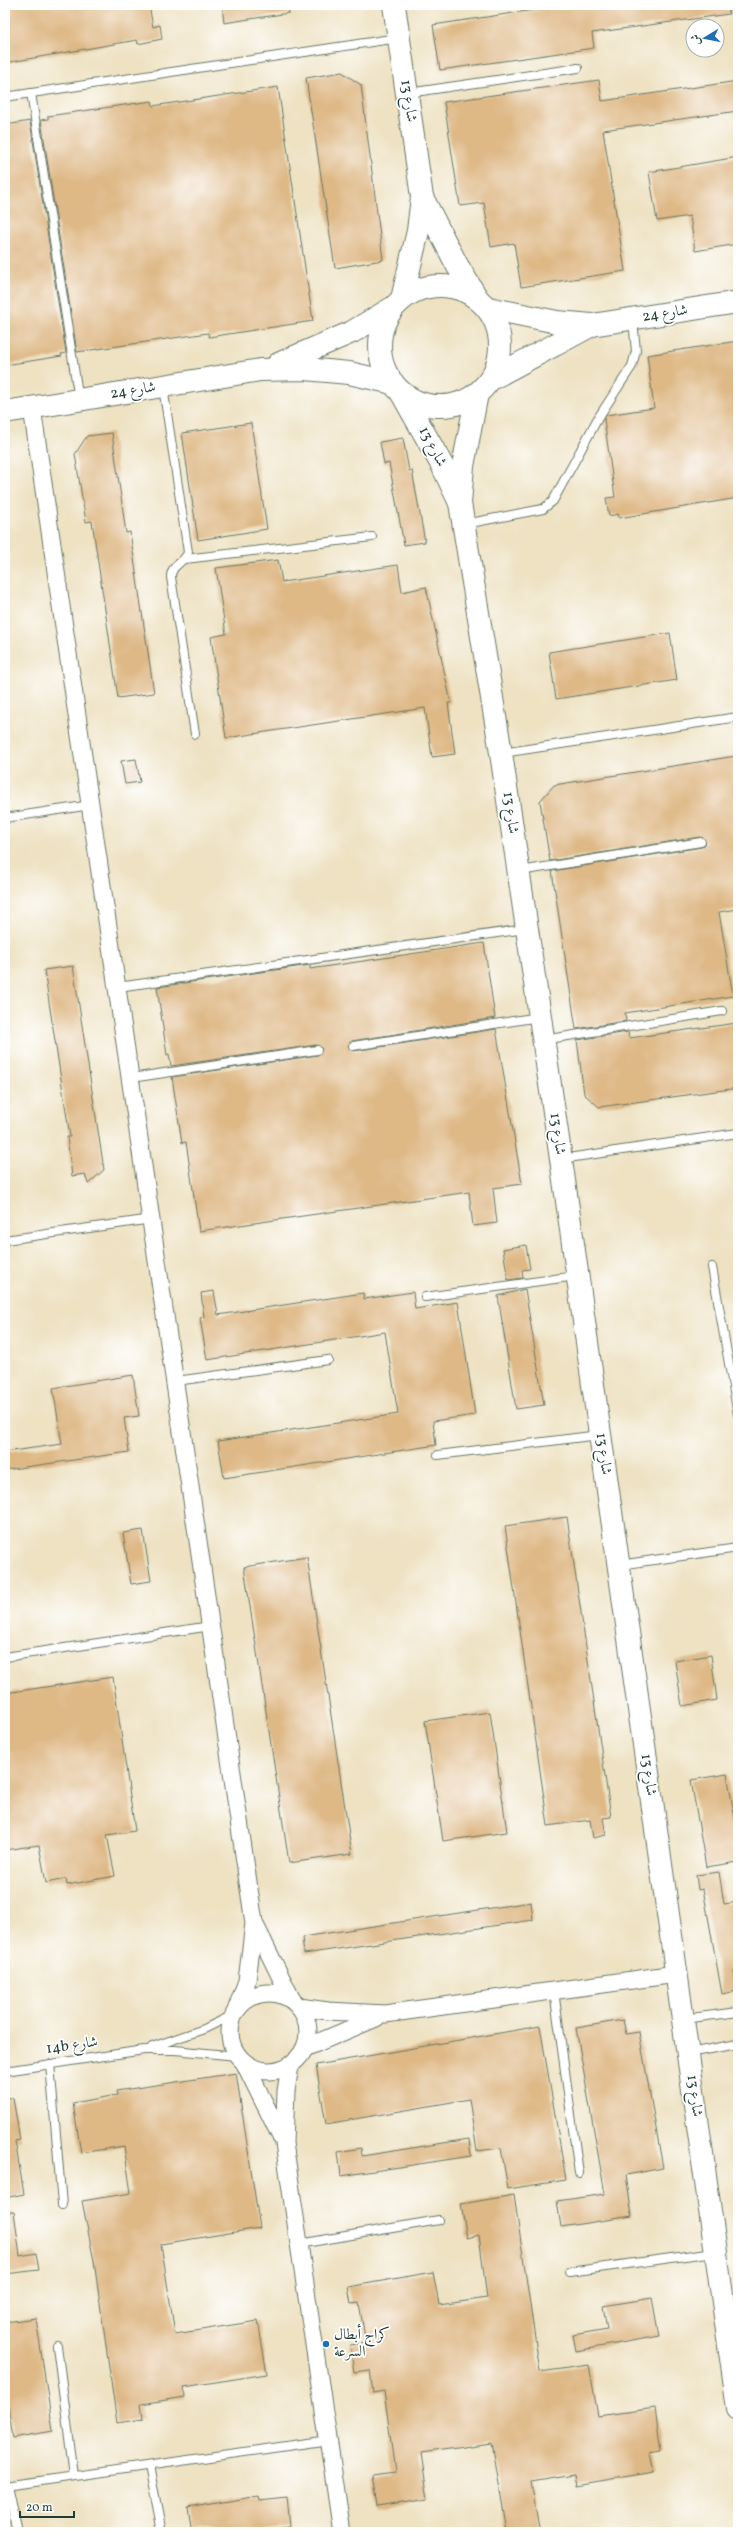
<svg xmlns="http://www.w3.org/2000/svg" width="743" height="2537" font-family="Vollkorn,Amiri,serif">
<rect width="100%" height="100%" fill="#fff"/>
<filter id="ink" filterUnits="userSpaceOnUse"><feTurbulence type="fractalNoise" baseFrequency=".025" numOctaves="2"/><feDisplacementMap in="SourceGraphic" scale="8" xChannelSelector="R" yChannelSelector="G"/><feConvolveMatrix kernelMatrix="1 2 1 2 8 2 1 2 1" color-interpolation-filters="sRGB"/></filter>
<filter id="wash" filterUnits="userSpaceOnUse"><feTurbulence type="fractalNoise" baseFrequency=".012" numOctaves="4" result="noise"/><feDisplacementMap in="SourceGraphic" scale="16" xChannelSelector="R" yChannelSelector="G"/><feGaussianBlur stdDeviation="0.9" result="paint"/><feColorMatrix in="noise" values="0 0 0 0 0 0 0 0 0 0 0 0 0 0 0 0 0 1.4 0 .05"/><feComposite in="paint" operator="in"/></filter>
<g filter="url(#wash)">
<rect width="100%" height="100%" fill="#eee2c3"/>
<g id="blocks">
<g fill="#deb885">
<path d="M5,5H149L153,27L160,25L162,39L138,44L137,40L5,63Z"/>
<path d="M222,5H288L289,13L224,23Z"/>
<path d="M567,5H728L729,14L592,33L594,48L440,70L433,25Z"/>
<path d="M342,72L361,85L383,260L335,268L306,78Z"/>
<path d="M599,80L602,101L738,81V111L603,130L625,271L521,287L514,243L491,247L484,203L460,206L444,102Z"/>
<path d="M278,87L313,321L209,337L208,333L77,352L41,120L48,119V116L152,101L153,106Z"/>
<path d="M30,121L66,353L61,354L62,356L5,365V125Z"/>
<path d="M738,157V244L695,251L690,216L657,221L649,172Z"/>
<path d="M738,341V498L619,518L618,514L609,516L606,498L615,497L604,419L606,415L654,408L647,355Z"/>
<path d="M251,423L267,529L198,540L182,433Z"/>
<path d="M112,433L126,533L130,532L154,693L118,698L92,521L86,522L75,454L87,436Z"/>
<path d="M403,438L409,471L412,470L425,542L404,545L389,463L384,464L380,442Z"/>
<path d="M278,560L282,582L398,565L402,592L426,587L451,703H448L455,754L432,757L425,708L226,738L211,637L226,634L216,568Z"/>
<path d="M670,633L677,680L556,699L549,652Z"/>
<path d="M736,756L738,909L719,912L733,996L625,1013L626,1021L576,1029L552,871L702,847L706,842L700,837L550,861L540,801L554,785Z"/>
<path d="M136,759L140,782L125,784L121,761Z"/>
<path d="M484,943L495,1018L352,1041L348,1046L354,1051L496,1029L522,1184L493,1188L497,1223L473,1226L469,1192L199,1231L186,1142L182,1143L172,1077L318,1055L322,1049L316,1045L171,1066L169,1054L167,1055L157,987L310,965V969Z"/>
<path d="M73,966L104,1170L88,1184L85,1174L72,1176L67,1137H70L44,970Z"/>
<path d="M737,1023L738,1088L599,1107L584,1094L577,1040L628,1032L629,1038Z"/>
<path d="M526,1245L530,1269L522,1270L523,1278L508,1280L503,1249Z"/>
<path d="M525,1289L544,1405L516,1409L498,1296Z"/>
<path d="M214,1291L218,1315L363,1293L364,1299L413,1292L415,1309L458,1302L475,1415L433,1421L436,1445L224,1478L218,1441L398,1414L385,1332L207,1360L200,1318L204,1317L201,1293Z"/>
<path d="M133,1375L139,1416L124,1418L129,1452L5,1470V1452L62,1444L53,1388Z"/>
<path d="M567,1517L611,1817L603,1818L606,1835L593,1838L590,1820L548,1826L505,1526Z"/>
<path d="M143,1530L151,1581L131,1584L123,1533Z"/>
<path d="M307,1557L352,1854L289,1863L244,1567Z"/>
<path d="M711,1655L717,1700L682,1706L675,1661Z"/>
<path d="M113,1677L135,1831L107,1835L115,1876L67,1885L66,1879L46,1883L39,1845L5,1850V1693Z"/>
<path d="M490,1712L507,1832L443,1841L425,1721Z"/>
<path d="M727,1774L738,1836V1862L706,1867L691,1780Z"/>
<path d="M719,1872L724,1904L738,1902V1970H734L737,1991L722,1994L703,1889L698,1890L696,1875Z"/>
<path d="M531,1902L533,1920L304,1954L302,1937Z"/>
<path d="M623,2020L626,2034L639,2032L663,2168L626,2175L632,2216L561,2227L557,2201L605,2194L576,2028Z"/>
<path d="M540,2026L566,2180L508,2189L501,2148L477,2151L469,2099L326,2124L316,2065Z"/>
<path d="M236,2073L260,2228L161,2244L175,2334L258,2321L267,2374L184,2387L185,2397L141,2404L143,2419L117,2423L94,2261L82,2201L131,2193L124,2146L81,2153L73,2103L117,2095L116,2091Z"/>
<path d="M5,2098H13L20,2140L15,2141L24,2194L5,2198Z"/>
<path d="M469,2139L471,2156L341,2176L338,2152L361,2148L362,2156Z"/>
<path d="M514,2195L540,2372L589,2365L598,2416L655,2408L661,2450L649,2452L653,2472L576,2485L574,2475L531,2482L540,2532H507L492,2443L421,2453L428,2499L376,2507L371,2475L395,2472L384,2391L373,2393L370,2370L354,2372L350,2345L366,2343L359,2303L351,2304L348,2287L433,2272L439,2305L487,2298L479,2235L467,2238L461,2204Z"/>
<path d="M5,2212H14L20,2256L36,2253L39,2270L5,2274Z"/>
<path d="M652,2298L659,2336L576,2351L573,2335L607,2329L603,2306Z"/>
<path d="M36,2318L53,2431L13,2438L5,2385V2322Z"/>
<path d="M259,2496L260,2500L287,2497L290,2527L248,2532H192L188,2508Z"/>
</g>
</g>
</g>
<g filter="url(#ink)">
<use href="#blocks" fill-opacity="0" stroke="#677766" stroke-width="1"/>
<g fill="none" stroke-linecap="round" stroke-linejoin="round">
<g stroke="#677766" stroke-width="10">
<g id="lane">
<path d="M31,93L79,400"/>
<path d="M408,93L578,68"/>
<path d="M5,97L398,38"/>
<path d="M163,387L188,552C185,563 171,564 171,577L195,734"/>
<path d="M465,524L543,509L553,501L598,418L632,366L636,351L633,320"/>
<path d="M185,559L372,537"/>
<path d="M502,753L738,717"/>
<path d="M5,818L91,805"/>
<path d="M520,871L701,842"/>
<path d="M118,987L525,929"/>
<path d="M543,1040L722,1011"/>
<path d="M353,1046L539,1017"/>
<path d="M131,1078L317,1050"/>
<path d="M561,1159L738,1133"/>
<path d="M5,1240L152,1219"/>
<path d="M712,1267L738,1415"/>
<path d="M425,1297L576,1276"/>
<path d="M176,1381L328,1360"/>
<path d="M438,1455L599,1435"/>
<path d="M619,1565L738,1548"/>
<path d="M5,1657L211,1626"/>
<path d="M554,1991L579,2173"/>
<path d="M683,2019L738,2012"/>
<path d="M152,2047L204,2029L233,2015"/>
<path d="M689,2053L738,2044"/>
<path d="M50,2064L62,2205"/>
<path d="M5,2071L144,2050H175L237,2056"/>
<path d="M299,2244L439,2220"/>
<path d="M569,2272L715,2252"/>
<path d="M57,2346L74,2476"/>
<path d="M149,2466L162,2532"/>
<path d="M5,2486L329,2440"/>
<path d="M7,2486L17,2532"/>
</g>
</g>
<g stroke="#677766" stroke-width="19">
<g id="street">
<path d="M32,408L254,1923L247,1981L237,2008"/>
<path d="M255,1925L292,2000"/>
<circle cx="269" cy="2032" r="39"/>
<path d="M299,2007L328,2011L385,2014L676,1974"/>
<path d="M305,2048L376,2018"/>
<path d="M245,2064L281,2137"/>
<path d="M290,2066L286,2091L284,2143L342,2532"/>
</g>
</g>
<g stroke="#677766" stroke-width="24">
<g id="secondary">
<path d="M394,5L422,197L418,231L402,299"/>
<path d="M422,197L457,265L477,298"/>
<circle cx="440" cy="346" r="60"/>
<path d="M488,308L557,322L592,325L738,302"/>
<path d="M278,364L352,332L394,307"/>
<path d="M491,379L592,325"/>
<path d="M401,392L442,465L459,501"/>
<path d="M477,394L463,466L460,503L501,753L561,1159L738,2408"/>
<path d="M5,412L260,370L305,369L349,373L393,383"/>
</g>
</g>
<use href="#lane" stroke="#fff" stroke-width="8"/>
<use href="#street" stroke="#fff" stroke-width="17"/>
<use href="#secondary" stroke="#fff" stroke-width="22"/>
</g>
</g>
<circle fill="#1f6fb2" stroke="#fff" stroke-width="1.5" cx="326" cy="2344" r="4"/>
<g text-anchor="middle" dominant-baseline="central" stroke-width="3.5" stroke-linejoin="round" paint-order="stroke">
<g font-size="15" fill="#1f3d34" stroke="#fff">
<text transform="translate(408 101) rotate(81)">شارع 13</text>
<text transform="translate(665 314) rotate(-9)">شارع 24</text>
<text transform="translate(133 391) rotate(-9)">شارع 24</text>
<text transform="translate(432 447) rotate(62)">شارع 13</text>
<text transform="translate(510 813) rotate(82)">شارع 13</text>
<text transform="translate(557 1134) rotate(82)">شارع 13</text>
<text transform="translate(603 1454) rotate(82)">شارع 13</text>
<text transform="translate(648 1775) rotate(82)">شارع 13</text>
<text transform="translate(72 2046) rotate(-8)">14b شارع</text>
<text transform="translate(694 2096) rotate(82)">شارع 13</text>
</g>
<g font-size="15" fill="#1f3d34" stroke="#fff" text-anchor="start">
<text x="334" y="2335">كراج أبطال<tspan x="334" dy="17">السرعة</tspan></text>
</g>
</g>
<rect width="743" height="2537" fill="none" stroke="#fff" stroke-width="20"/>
<g transform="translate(705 38) rotate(260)"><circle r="19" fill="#ffffff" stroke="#a5b1ae"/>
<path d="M0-3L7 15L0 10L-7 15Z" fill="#1f6fb2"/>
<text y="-6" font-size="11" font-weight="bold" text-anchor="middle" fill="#1f3d34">ش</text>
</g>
<path d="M20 2511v6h54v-6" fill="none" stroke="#1f3d34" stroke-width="2"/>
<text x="26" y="2511" font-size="12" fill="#1f3d34" stroke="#ffffff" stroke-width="3" paint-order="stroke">20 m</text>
</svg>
